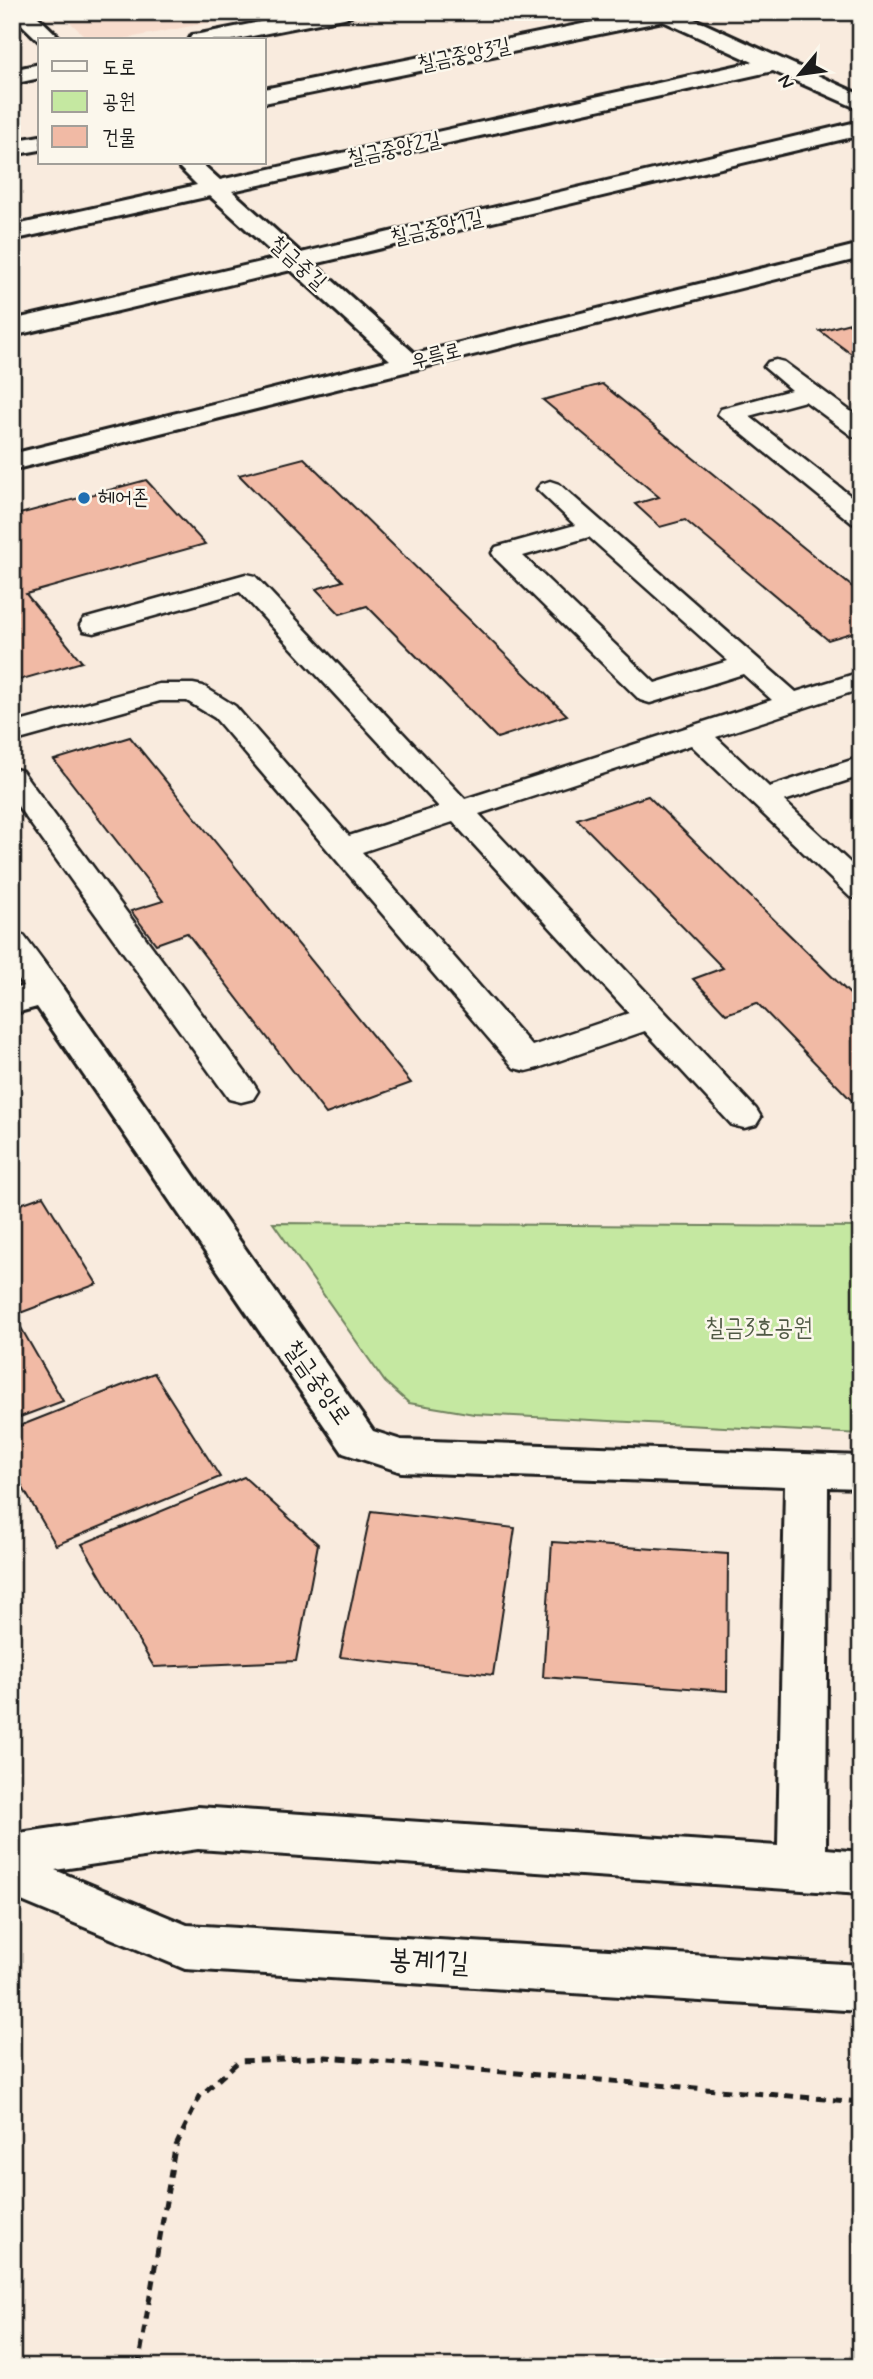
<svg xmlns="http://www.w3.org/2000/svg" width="873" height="2379" font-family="Mynerve,'Poor Story',sans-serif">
<rect width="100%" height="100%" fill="#f9ebde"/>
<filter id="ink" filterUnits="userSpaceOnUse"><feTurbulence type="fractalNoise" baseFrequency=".0143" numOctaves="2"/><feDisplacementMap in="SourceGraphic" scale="14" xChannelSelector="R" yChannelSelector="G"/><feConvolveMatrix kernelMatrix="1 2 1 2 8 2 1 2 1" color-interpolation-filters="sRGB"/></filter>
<g filter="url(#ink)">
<path fill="#f7dccd" d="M59,12H265L118,40H89Z"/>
<path fill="#c5e8a1" stroke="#70825e" stroke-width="2" d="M273,1223L861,1227V1434L474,1414L409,1403L385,1382Z"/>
<g fill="#f1baa5" stroke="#1c1c1c" stroke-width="2">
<path d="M861,320V361L820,331Z"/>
<path d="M602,384L861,594V630L828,640L685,520L660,527L635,504L659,497L543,400Z"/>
<path d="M304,458L567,715L497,738L367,606L340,614L316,589L343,581L239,475Z"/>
<path d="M146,480L205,544L26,594L82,662L12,682V516Z"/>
<path d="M130,737L411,1083L326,1114L187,933L156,944L131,911L163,901L54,760Z"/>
<path d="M648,796L861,1005V1110L757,1003L726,1014L693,979L723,968L577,819Z"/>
<path d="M43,1196L97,1284L12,1316V1207Z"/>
<path d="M20,1326L63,1401L12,1420V1329Z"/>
<path d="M154,1373L220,1477L56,1545L12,1469V1429Z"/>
<path d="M244,1477L318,1544L296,1661L154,1667L82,1544Z"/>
<path d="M371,1511L515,1528L493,1675L340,1657Z"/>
<path d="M552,1542L728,1554L727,1691L543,1677Z"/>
</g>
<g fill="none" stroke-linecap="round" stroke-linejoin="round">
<g stroke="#1c1c1c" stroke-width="5">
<g id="service">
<path d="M776,360L784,362L861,419V438L852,436L805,401L749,416L861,504V525L852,523L718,414L721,409L791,390L764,367L768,362Z"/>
<path d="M550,481L559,484L796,692L861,672V689L716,737L769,787L861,757V776L784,801L861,873V899L850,897L691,745L479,814L756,1109L761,1117L756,1125L744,1128L732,1125L645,1031L538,1068L526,1071L514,1068L215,718L187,701H160L12,742V724L159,684H193L203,686L235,706L349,836L439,807L240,592L94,633L84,631L80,625L84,619L246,574L255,576L465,799L772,700L743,674L660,700L650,703L640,700L496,559L492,553L496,547L575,525L537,489L541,484ZM589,537L728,661L655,683L523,556ZM453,822L629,1013L532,1046L362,852Z"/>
<path d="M12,768L22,771L253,1083L258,1091L253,1099L241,1102L229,1099L12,798Z"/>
</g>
</g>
<g stroke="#1c1c1c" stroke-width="6">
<g id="minor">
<path d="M12,12H33L62,40L40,42L13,16Z"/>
<path d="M310,12H354L351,16L344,18L232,40H189L192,35L200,34Z"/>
<path d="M641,12H679L861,95V110L773,71L232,191L301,253L861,121V135L314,264L415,354L861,244V258L12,470V454L390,360L291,270L12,336V320L278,258L210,196L12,240V226L197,185L175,163H201L220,180L753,62L663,21L264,103V89Z"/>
<path d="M40,64V78L12,84V70Z"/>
<path d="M40,136V150L12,155V141Z"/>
<path d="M12,933L24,936L59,983L373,1431L401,1440L861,1456V1488L828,1487L826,1849L861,1852V1894L198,1849L55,1870L187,1925L861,1965V2011L185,1969L12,1897V1834L198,1807L778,1846L785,1486L401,1472L343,1453L37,1007L12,1014V990L23,986L12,970Z"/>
</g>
</g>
<g stroke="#1c1c1c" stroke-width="6">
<path id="tertiary" d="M846,12H861V21L854,19Z"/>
</g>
<path stroke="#1c1c1c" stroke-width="5" stroke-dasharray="9 7" stroke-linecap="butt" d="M138,2367L175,2148L200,2096L239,2061L326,2057L861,2102"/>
<use href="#service" fill="#fbf7ec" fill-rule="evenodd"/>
<use href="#minor" fill="#fbf7ec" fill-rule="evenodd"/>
<use href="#tertiary" fill="#fbf7ec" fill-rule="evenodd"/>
</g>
</g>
<circle fill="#1f6fb2" stroke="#fbf7ec" stroke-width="2.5" cx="84" cy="498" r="7"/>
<g text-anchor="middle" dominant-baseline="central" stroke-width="5" stroke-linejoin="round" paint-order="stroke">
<g font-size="21" fill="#1c1c1c" stroke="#fbf7ec">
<text transform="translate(464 55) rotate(-12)">칠금중앙3길</text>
<text transform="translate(394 149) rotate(-12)">칠금중앙2길</text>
<text transform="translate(437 228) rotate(-13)">칠금중앙1길</text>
<text transform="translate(298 263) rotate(42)">칠금중길</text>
<text transform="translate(436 356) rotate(-14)">우륵로</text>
</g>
<g font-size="21" fill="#1c1c1c" stroke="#fbf7ec" text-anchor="start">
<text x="98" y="498">헤어존</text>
</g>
<g font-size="24" fill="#4f5944" stroke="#fbf7ec">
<text x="759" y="1328">칠금3호공원</text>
</g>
<g font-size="24" fill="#1c1c1c" stroke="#fbf7ec">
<text transform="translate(317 1383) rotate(55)">칠금중앙로</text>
</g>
<g font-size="28" fill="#1c1c1c" stroke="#fbf7ec">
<text transform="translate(429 1962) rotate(3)">봉계1길</text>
</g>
</g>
<rect width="873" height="2379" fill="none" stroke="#fbf7ec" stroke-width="42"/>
<rect x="21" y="21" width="831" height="2337" fill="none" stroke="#1c1c1c" stroke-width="2.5" filter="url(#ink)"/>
<rect x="38" y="38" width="228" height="126" fill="#fbf7ec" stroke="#a29f99" stroke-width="2"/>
<rect x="52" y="61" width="35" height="10" fill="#fbf7ec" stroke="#a29f99" stroke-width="2"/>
<text x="102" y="74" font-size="21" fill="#1c1c1c">도로</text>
<rect x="52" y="91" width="35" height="21" fill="#c5e8a1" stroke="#a29f99" stroke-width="2"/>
<text x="102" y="108" font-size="21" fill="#1c1c1c">공원</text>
<rect x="52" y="126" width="35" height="21" fill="#f1baa5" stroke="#a29f99" stroke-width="2"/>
<text x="102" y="144" font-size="21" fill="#1c1c1c">건물</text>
<g transform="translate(800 74) rotate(241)" stroke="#fbf7ec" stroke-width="5" paint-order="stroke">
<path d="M0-5L12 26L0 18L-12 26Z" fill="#1c1c1c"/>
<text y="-10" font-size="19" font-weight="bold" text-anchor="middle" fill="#1c1c1c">N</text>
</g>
</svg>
